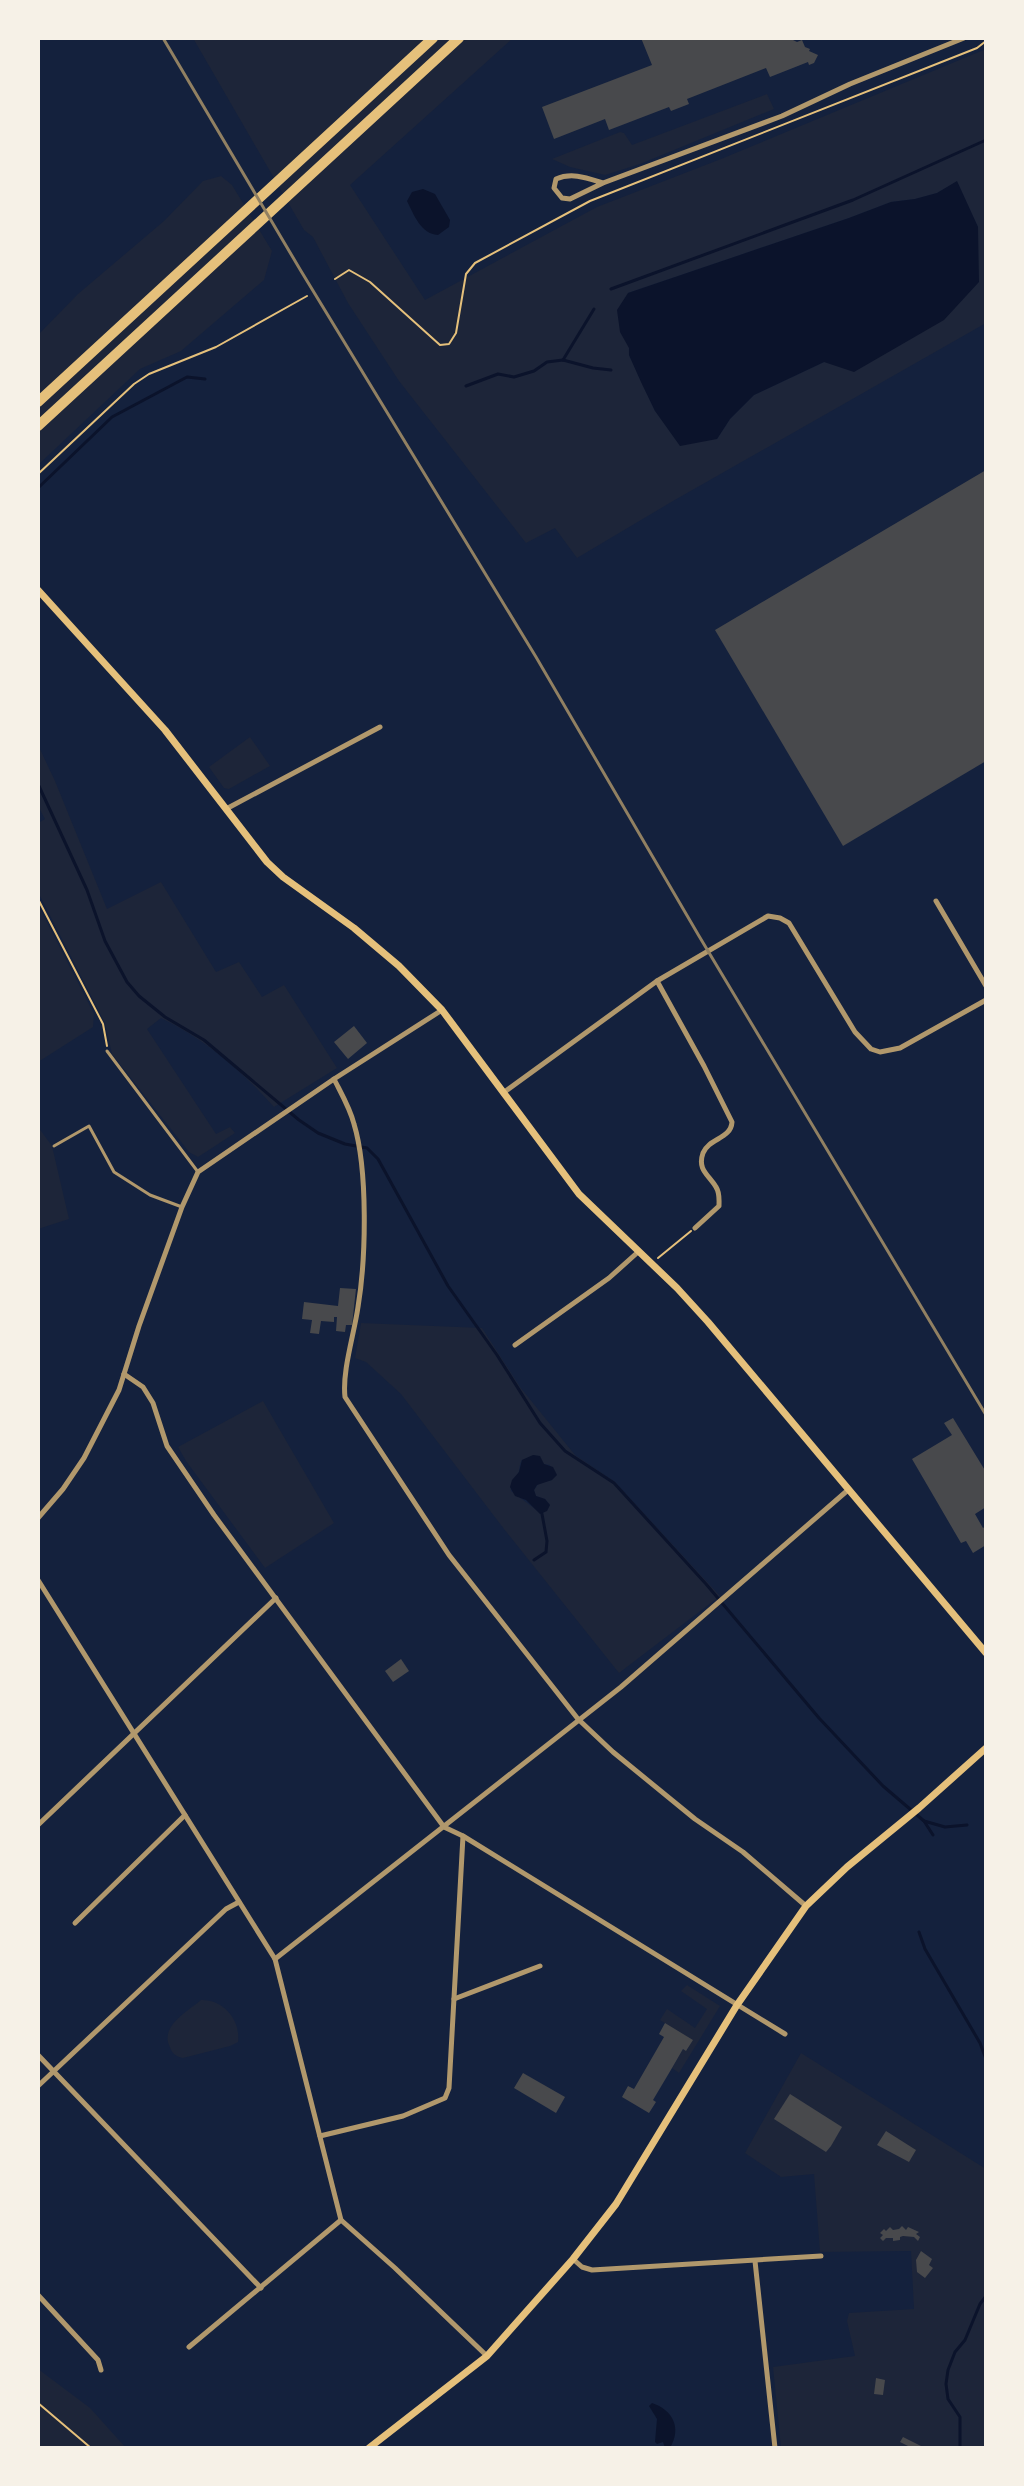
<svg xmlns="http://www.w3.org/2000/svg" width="1024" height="2486" font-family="'Fira Sans Condensed',sans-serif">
<rect width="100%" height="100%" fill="#14213d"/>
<g fill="#1d2539" fill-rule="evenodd">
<path d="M193,38H513L350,185L425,300L597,207L721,159L986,49V323L673,501L577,558L555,528L526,543L399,381L348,303L313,237L304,230ZM957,182L978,227L824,362L754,395L730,419L717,439L655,411L629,355L628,293L849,218L891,202L915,199L937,193Z"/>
<path d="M767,94L774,109L640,164L605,175L570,167L552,159L620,132L624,133L632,145Z"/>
<path d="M221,176L232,185L272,251L264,280L181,351L140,369L38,465V335L78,294L164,221L203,181Z"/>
<path d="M250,737L270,766L229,789L224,788L209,767Z"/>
<path d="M38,745L55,781L107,909L161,882L216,972L239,962L262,997L284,985L337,1068L274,1107C241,1070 206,1040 161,1018L147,1029L216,1134L230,1127L235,1133L198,1157L189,1152L112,1054L105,1023L38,892V823L45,819L38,806Z"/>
<path d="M38,905L94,1014L93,1027L38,1062Z"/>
<path d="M38,1127L52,1146L69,1219L38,1229Z"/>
<path d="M361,1323L482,1328L520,1387L575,1455L615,1482L720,1596L619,1673L504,1529L401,1394L366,1362L355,1358ZM535,1455L544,1464L550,1465L552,1480L539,1483L534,1490L536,1496L545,1499L550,1505L542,1514L511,1491C510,1481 515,1481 518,1474C520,1469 519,1464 522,1460Z"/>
<path d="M263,1401L334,1523L265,1568L186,1461L178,1447Z"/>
<path d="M687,1985L720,2006L679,2073L672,2068L683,2049L687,2050L692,2040L660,2020L667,2009L695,2028L707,2009L681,1991Z"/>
<path d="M201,2000C223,1999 241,2020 238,2042L230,2046L183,2058C174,2056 172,2053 169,2045C161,2026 188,2011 201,2000Z"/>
<path d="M801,2053L986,2169V2448H781L773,2367L855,2356L847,2321L849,2313L914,2309L911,2251L820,2252L814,2174L781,2177L745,2153Z"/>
<path d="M38,2369L90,2408L126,2448H38Z"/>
</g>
<g fill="#0b132b">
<path d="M957,181L978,227L979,282L944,320L854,372L824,362L754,395L730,419L717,439L680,446L655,411L641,382L629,355V348L620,332L617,310L628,293L849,218L891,202L915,199L937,193Z"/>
<path d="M423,189L435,194L450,220L449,227L438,235C421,234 414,215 407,201L412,192Z"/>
<path d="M533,1455L540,1456L544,1464L553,1467L557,1475L552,1480L537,1485L534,1490L536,1496L545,1499L550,1505L547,1511L540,1514L526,1500L515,1496L510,1487L512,1480L519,1472L522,1460Z"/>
<path d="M652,2403C673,2410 682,2428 670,2448H665L663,2442L657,2444L655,2442L657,2419L649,2406Z"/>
</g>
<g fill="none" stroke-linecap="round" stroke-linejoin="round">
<g stroke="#0b132b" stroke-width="3">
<path d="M611,289L853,200L986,140"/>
<path d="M563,360L594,309"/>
<path d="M466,386L498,374L514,377L534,371L547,362L563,360L593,368L611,370"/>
<path d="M38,488L112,417L187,377L205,379"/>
<path d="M38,784L87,890L105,941L127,982L139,996L165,1017L204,1040L299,1120L318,1133L345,1144L367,1148L378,1159L448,1286L497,1355L540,1423L565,1451L614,1483L706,1584L819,1718L883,1786L924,1821L933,1835"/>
<path d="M534,1560L546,1552L547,1541L542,1514"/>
<path d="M924,1821L945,1827L967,1825"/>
<path d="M919,1932L925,1949L980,2043L986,2059"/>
<path d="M960,2448V2417L948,2399L946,2384L948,2370L955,2352L965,2340L980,2304L986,2296"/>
</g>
</g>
<g fill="#48494c">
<path d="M641,38H789L797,42L802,40L805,47L810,49L809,51L818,55L814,63L809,65L808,62L770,77L766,68L687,99L689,104L671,111L669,107L609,130L605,119L554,139L542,107L652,65Z"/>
<path d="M986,470V761L843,846L715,630Z"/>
<path d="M354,1026L367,1043L348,1059L334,1042Z"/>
<path d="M340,1288L356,1289L352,1325H346L345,1332L336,1331L337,1317H334V1322L321,1321L319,1334L310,1333L312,1320L302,1319L304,1302L338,1306Z"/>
<path d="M953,1418L986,1472V1507L975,1514L983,1528L986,1526V1545L973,1553L966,1541L961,1543L912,1459L952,1435L944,1423Z"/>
<path d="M401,1659L409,1671L393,1682L385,1671Z"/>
<path d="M665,2023L693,2040L686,2051L683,2049L672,2068L653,2100L656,2102L649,2113L622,2097L628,2086L634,2089L664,2037L659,2034Z"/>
<path d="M523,2073L565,2097L556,2113L514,2088Z"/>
<path d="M790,2094L842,2127L831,2146L826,2152L774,2119Z"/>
<path d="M886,2131L916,2150L909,2162L877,2145Z"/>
<path d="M902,2226L906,2230L908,2227L919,2232L916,2234L920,2237L918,2241L914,2237L903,2236L900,2237V2240L893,2241V2238H886L883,2241L880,2238L883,2235L880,2233L884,2229L886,2231L890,2227L893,2230L899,2229Z"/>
<path d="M921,2251L932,2259L929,2265L933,2268L925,2278L917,2272L916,2260Z"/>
<path d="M876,2378L885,2380L883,2395L874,2394Z"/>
<path d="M903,2437L921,2446L919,2448L910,2447L900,2442Z"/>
</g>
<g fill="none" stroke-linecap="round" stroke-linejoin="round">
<g stroke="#e5c07b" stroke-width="2">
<path d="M335,279L349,270L370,282L440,345L449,344L456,333L466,274L475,263L590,201L977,48L986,41"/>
<path d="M38,474L134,384L149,374L216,347L307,296"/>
<path d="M38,899L103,1024L107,1046"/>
<path d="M658,1258L691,1231"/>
<path d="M38,2403L91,2448"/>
</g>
<g stroke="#b1986c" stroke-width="3">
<path d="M107,1051L198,1172"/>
<path d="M54,1146L89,1126L114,1172L150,1195L182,1207"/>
</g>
<g stroke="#b1986c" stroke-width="5">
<path d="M603,183C587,178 572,172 556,179L554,188L562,198L570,199L603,183L782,116L850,84L964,38"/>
<path d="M226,809L380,727"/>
<path d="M936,901L986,986"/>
<path d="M657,981L704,1066L732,1122C731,1139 709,1138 703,1153C697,1170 709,1175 716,1187C720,1193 719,1200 719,1206L695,1228"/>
<path d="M334,1079C341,1093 350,1108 354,1124C368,1170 366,1259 358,1307C354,1335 342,1371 345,1397L449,1555L578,1719L613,1752L695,1819L743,1852L806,1906"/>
<path d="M503,1093L657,981L768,916L780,918L789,923L855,1032L871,1049L880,1052L900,1048L986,1000"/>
<path d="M515,1345L609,1278L638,1252"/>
<path d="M124,1374L143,1387L153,1403L167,1446L214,1515L444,1827L463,1836L785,2034"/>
<path d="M38,1518L63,1489L84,1458L119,1390L139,1326L182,1207L198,1172L334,1079L442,1010"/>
<path d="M38,1580L275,1959L341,2220L395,2268L487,2356"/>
<path d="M38,1825L276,1598"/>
<path d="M75,1923L185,1815"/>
<path d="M275,1959L621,1687L848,1490"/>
<path d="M454,1999L540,1966"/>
<path d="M38,2055L261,2288"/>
<path d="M38,2086L226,1909L239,1902"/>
<path d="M320,2136L403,2116L445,2098L449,2088L463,1836"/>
<path d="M573,2259L582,2267L592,2270L821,2256"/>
<path d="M755,2261L775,2448"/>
<path d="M38,2295L98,2360L101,2370"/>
<path d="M189,2347L341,2220"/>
</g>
<g stroke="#e5c07b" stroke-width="7">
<path d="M38,590L165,730L267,862L283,877L354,928L399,966L442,1010L579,1194L677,1288L708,1322L986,1653"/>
<path d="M369,2448L487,2356L573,2259L616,2204L737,2005L806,1906L847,1867L919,1808L986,1748"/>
</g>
<g stroke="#e5c07b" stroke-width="10">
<path d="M38,402L433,38"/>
<path d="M38,426L459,38"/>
</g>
<path stroke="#918062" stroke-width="3" d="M163,38L301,271L536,657L699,936L986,1415"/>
</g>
<rect width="1024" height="2486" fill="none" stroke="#f6f1e7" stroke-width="80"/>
</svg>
